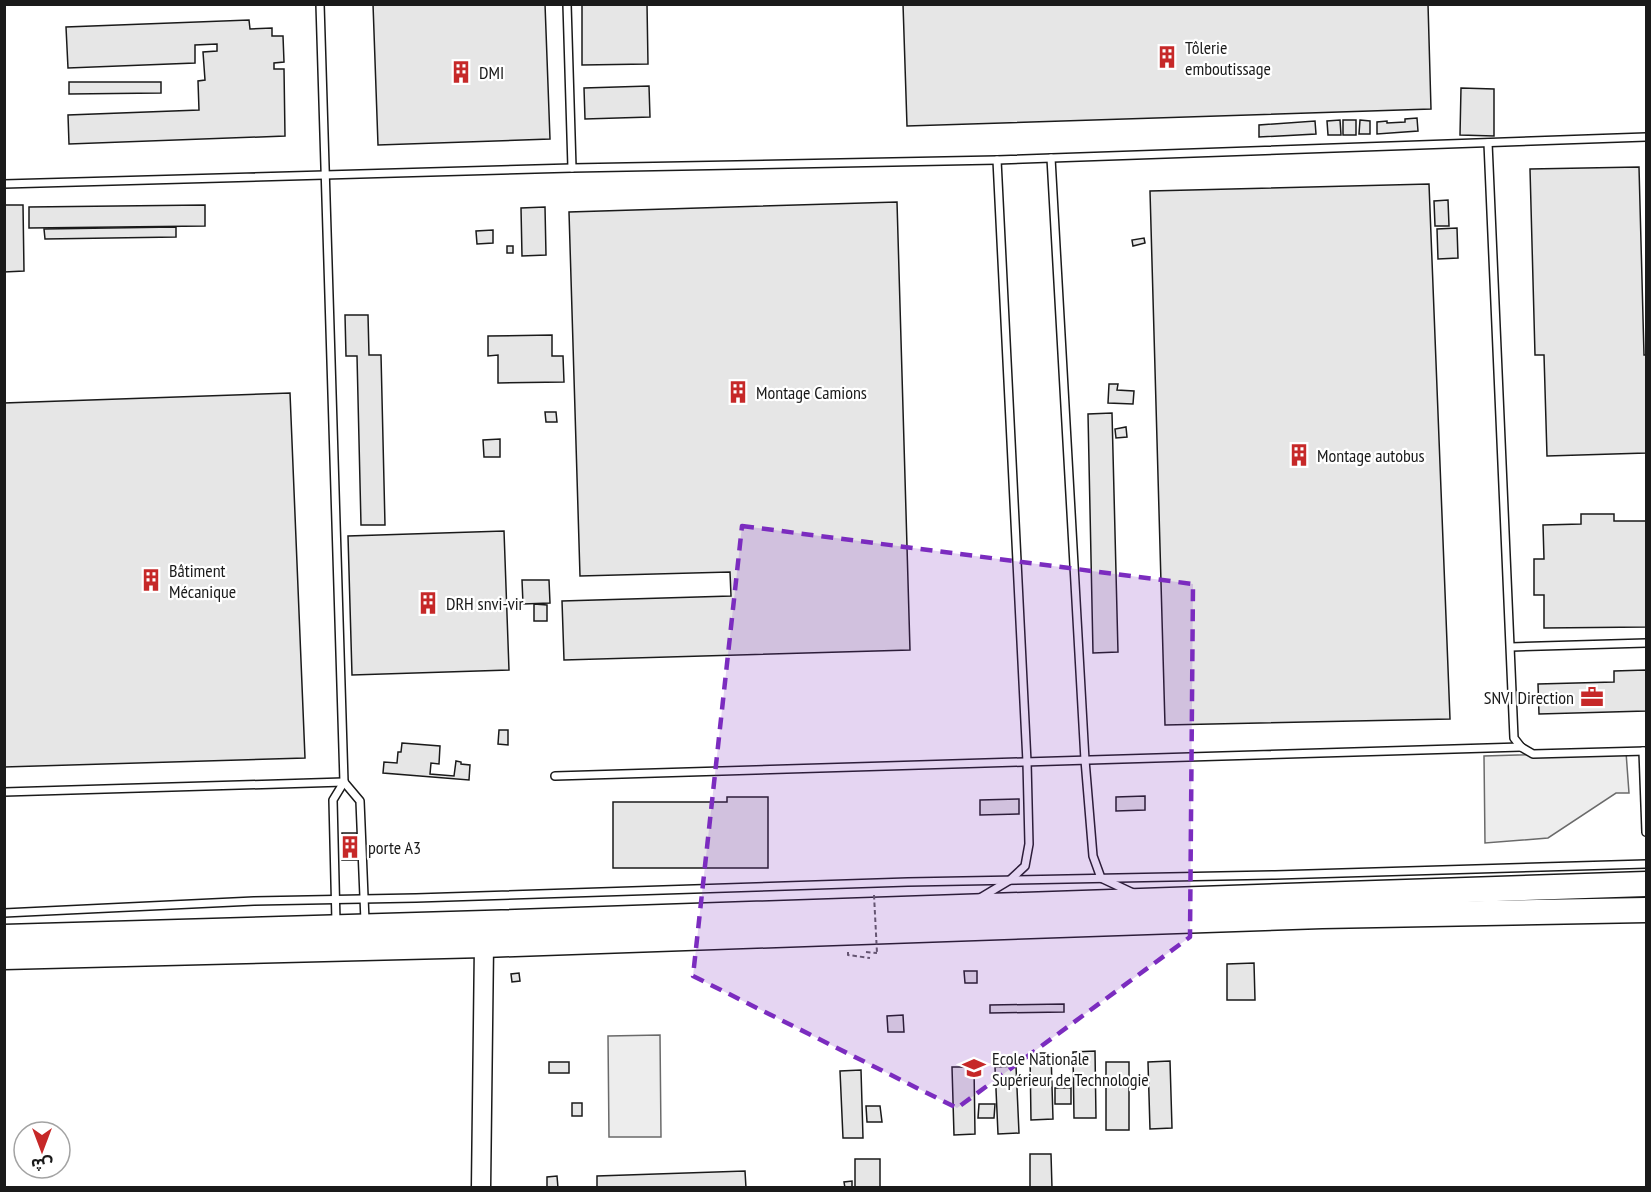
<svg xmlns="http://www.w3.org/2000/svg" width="1651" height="1192" font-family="'PT Sans Narrow','Noto Sans Arabic',sans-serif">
<rect width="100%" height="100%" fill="#fff"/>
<g fill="#ededed" stroke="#6a6a6a" stroke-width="1.5">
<path d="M1626,752L1629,793H1616L1548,838L1485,843L1484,756Z"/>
<path d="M660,1035L661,1137H609L608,1036Z"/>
</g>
<g fill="#e6e6e6" stroke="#1a1a1a" stroke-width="1.5">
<path d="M373,4H545L550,139L378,145Z"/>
<path d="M582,4H647L648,64L582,65Z"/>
<path d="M903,4H1428L1431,109L907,126Z"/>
<path d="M249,20L250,29L272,28V36H283L284,62L274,63V69H284L285,136L69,144L68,115L199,110L198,81L205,80L203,52L217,51V44L195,45V63L68,68L66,27Z"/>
<path d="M69,82H161V93L69,94Z"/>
<path d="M649,86L650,117L585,119L584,88Z"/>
<path d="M1461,88L1494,89V136L1460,135Z"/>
<path d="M1417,118L1418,131L1377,134V122L1387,121V123L1405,122V119Z"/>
<path d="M1340,120L1341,135H1328L1327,121Z"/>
<rect x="1343" y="120" width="13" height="15"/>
<path d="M1360,120L1370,121V134H1359Z"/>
<path d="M1315,121L1316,134L1259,137V125Z"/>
<path d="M1639,167L1644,355H1646V453L1547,456L1544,355H1535L1530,169Z"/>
<path d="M1429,184L1450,719L1165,725L1150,191Z"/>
<path d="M1448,200L1449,226H1435L1434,201Z"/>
<path d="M897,202L910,650L564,660L562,601L731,596L730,572L580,576L569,212Z"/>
<path d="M4,205H23L24,271L4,272Z"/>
<path d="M205,205V226L29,228V207Z"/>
<path d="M545,207L546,255L522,256L521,208Z"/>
<path d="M176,227V237L45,239L44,229Z"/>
<path d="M1457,228L1458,258L1438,259L1437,229Z"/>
<path d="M493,230V243L477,244L476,231Z"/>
<path d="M1144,238L1145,243L1133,246L1132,240Z"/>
<rect x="507" y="246" width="6" height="7"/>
<path d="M345,315H368L369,355H381L385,525H361L357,356H346Z"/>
<path d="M552,335V356H563L564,382L498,383V355L488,356V336Z"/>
<path d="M1109,384H1118L1117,390L1134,391L1133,404L1108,403Z"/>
<path d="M290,393L305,758L4,767V403Z"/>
<path d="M545,412H556L557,422H546Z"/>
<path d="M1112,413L1118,652L1093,653L1088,414Z"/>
<path d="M1126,427L1127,437L1116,438L1115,429Z"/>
<path d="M500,439V457H484L483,440Z"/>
<path d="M1581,514H1614V521H1646V627L1544,628V595H1534V559H1544L1543,525L1581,524Z"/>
<path d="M504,531L509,670L352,675L348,536Z"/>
<path d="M522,580H549L550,603L523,604Z"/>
<path d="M534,604L547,605V621H534Z"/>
<path d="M1646,670V711L1539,714L1538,684L1614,682V671Z"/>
<path d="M499,730H508V745L498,744Z"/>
<path d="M402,743L440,746L439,764L431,763L430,774L454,776L456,761L461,762V764L470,765L469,780L383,773L384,762L397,763L398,752H401Z"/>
<path d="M1145,796V810L1116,811V797Z"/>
<path d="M727,797H768V868H613V802H727Z"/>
<path d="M1019,799V814L980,815V800Z"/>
<rect x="342" y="833" width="15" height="27"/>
<path d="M1254,963L1255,1000H1227V964Z"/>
<path d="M964,971H977V983H965Z"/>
<path d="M519,973L520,981L512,982L511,974Z"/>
<path d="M1064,1004V1012L990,1013V1005Z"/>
<path d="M903,1015L904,1032H888L887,1016Z"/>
<path d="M1095,1051L1096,1118H1074L1073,1052Z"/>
<path d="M1030,1053H1051L1053,1119L1031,1120Z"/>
<path d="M1170,1061L1172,1128L1150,1129L1148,1062Z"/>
<rect x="549" y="1062" width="20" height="11"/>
<rect x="1106" y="1062" width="23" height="68"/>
<path d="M1016,1066L1019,1133L998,1134L995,1067Z"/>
<path d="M952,1067H974L975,1134L954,1135Z"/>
<path d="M861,1070L863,1138H843L840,1071Z"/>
<rect x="1055" y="1088" width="16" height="16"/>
<rect x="572" y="1103" width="10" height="13"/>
<path d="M979,1104H995L994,1118H978Z"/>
<path d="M866,1106H880L882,1122H867Z"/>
<path d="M1030,1154H1051L1052,1188H1030Z"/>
<rect x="855" y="1159" width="25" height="29"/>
<path d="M745,1171L746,1188H597V1176Z"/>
<path d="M557,1176L558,1188H547V1177Z"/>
<path d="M852,1181V1188H845L844,1182Z"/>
</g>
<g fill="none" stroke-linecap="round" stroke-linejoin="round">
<g stroke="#1a1a1a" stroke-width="10">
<g id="lane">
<path d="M320,4L344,782L333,800L336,922"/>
<path d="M567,4L572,168"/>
<path d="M1488,143L1514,738L1521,747L1533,754L1646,751"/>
<path d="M1051,158L1085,760L1093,856L1101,878L1133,893"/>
<path d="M4,184L572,168L997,160L1646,137"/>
<path d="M1511,647L1646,643"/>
<path d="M1643,751L1646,832"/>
<path d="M555,776L1521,747"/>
<path d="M344,782L360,801L365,921"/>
<path d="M4,792L344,782"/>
<path d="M980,898L1010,880L1025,866L1029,844L1027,762L997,160"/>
<path d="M4,913L254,901L416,898L908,882L1275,875L1646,864"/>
</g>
</g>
<g stroke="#1a1a1a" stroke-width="21">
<path id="secondary" d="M481,1188L484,945"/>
</g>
<g stroke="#1a1a1a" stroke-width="27">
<g id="highway">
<path d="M4,937L485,923L1646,884"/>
<path d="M4,957L484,945L1322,916L1646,910"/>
</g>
</g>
<g stroke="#5f5f5f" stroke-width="2" stroke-dasharray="4.5 3" stroke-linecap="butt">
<path d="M848,952V955L870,958"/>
<path d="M866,952L877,953"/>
</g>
<use href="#lane" stroke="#fff" stroke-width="7"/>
<use href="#secondary" stroke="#fff" stroke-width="18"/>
<use href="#highway" stroke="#fff" stroke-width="24"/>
<path stroke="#5f5f5f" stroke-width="2" stroke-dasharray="4.5 3" stroke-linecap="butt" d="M874,895L877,953"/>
</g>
<path fill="#7b2cbf" fill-opacity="0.2" stroke="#7b2cbf" stroke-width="4.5" stroke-dasharray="12 8" stroke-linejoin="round" d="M742,526L1193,584L1190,937L957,1108L693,976Z"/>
<defs>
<g id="building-bare" transform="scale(1.8)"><path d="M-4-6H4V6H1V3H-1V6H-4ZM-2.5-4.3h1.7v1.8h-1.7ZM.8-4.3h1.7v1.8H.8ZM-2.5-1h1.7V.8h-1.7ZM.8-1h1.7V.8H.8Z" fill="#c62828" stroke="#fff" stroke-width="2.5" paint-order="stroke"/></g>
<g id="office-bare" transform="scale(1.8)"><path d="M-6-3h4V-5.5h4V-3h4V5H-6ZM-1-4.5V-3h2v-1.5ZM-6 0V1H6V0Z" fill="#c62828" stroke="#fff" stroke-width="2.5" paint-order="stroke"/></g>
<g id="university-bare" transform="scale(1.8)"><path d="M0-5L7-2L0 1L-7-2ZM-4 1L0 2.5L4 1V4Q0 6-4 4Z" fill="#c62828" stroke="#fff" stroke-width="2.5" paint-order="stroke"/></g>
</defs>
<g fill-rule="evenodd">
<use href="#building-bare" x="1167" y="57"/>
<use href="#building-bare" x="461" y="72"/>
<use href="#building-bare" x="738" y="392"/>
<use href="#building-bare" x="1299" y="455"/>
<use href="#building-bare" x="151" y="580"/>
<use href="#building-bare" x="428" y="603"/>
<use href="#office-bare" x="1592" y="697"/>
<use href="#building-bare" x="350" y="847"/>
<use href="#university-bare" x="974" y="1068"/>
</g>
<g text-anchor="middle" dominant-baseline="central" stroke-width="4.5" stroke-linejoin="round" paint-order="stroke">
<g font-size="18" fill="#1a1a1a" stroke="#fff" text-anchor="start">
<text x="1185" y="47">Tôlerie<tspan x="1185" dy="21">emboutissage</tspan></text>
<text x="479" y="72">DMI</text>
<text x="756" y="392">Montage Camions</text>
<text x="1317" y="455">Montage autobus</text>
<text x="169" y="570">Bâtiment<tspan x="169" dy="21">Mécanique</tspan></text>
<text x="446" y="603">DRH snvi-vir</text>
<text x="1574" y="697" text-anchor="end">SNVI Direction</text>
<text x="368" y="847">porte A3</text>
<text x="992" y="1058">Ecole Nationale<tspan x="992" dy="21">Supérieur de Technologie</tspan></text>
</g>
</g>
<rect width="1651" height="1192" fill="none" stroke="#1a1a1a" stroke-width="12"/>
<g transform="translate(42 1150) rotate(180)"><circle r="28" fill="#ffffff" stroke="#a3a3a3" stroke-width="1.5"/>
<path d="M0-4.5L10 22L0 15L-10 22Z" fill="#c62828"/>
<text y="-9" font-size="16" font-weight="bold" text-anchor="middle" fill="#1a1a1a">ش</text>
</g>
</svg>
